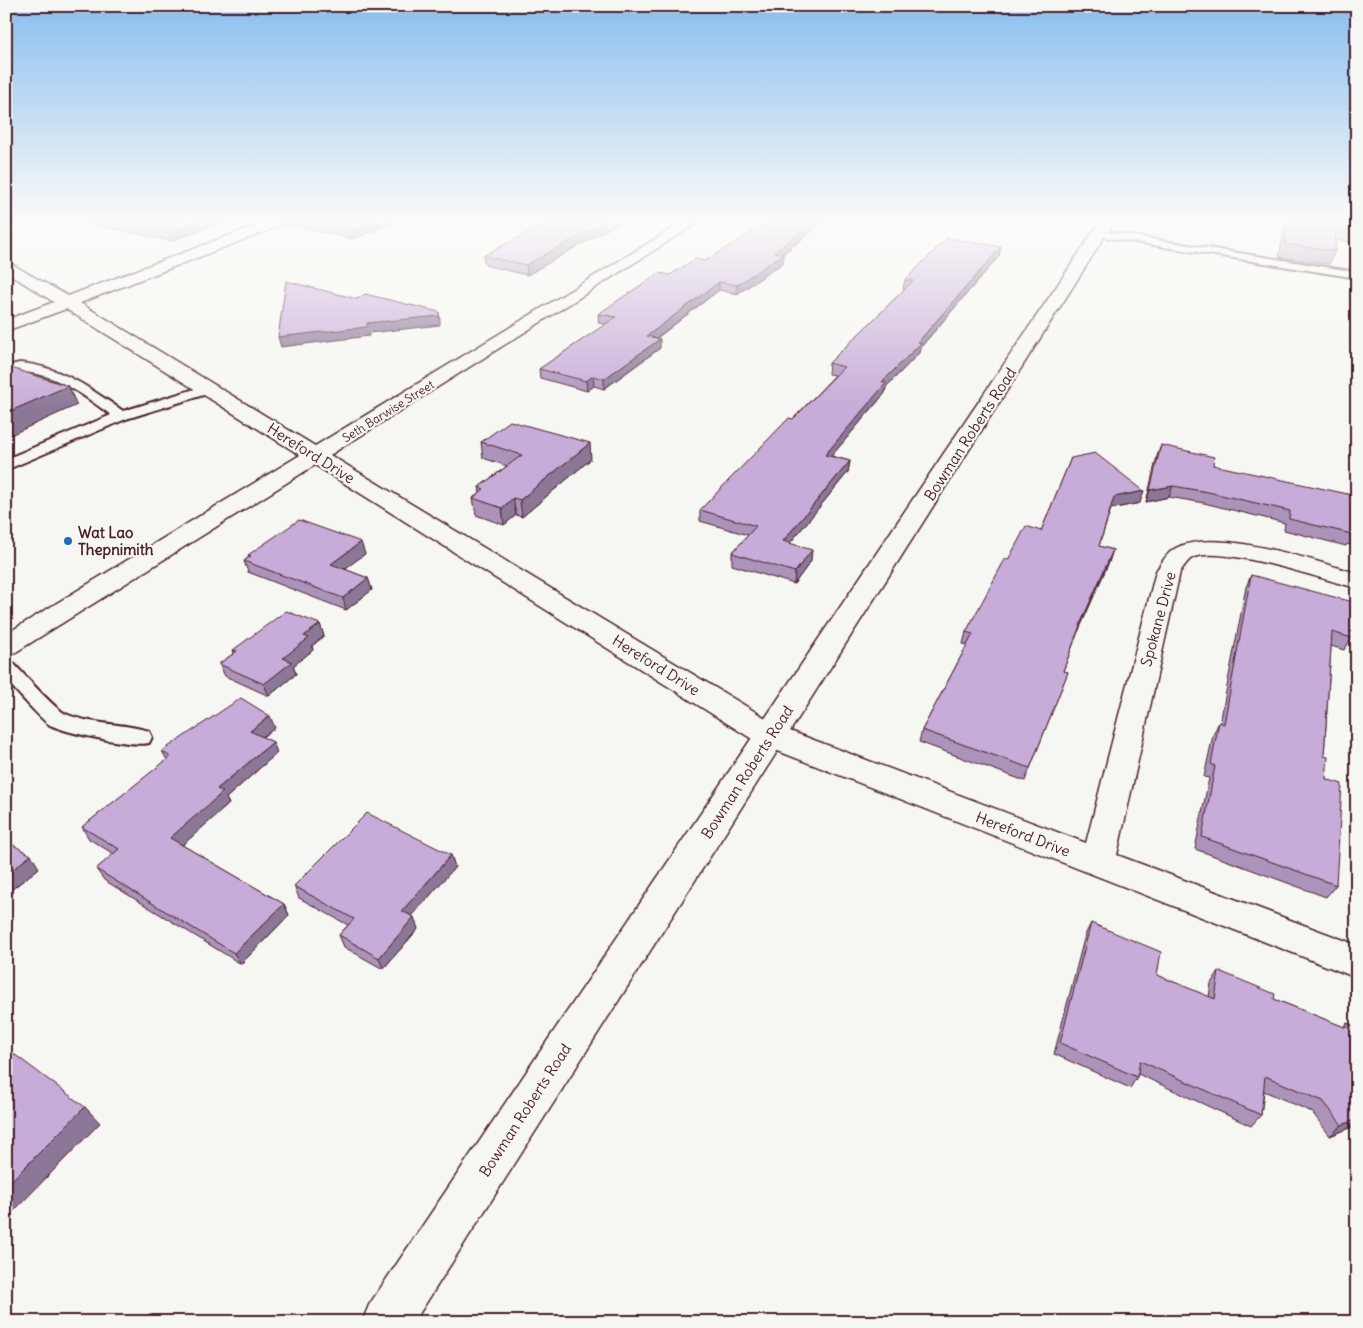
<svg xmlns="http://www.w3.org/2000/svg" width="1363" height="1328" font-family="Delius,sans-serif">
<rect width="100%" height="100%" fill="#f6f6f2"/>
<filter id="ink" filterUnits="userSpaceOnUse"><feTurbulence type="fractalNoise" baseFrequency=".02" numOctaves="2"/><feDisplacementMap in="SourceGraphic" scale="10" xChannelSelector="R" yChannelSelector="G"/><feConvolveMatrix kernelMatrix="1 2 1 2 8 2 1 2 1" color-interpolation-filters="sRGB"/></filter>
<g filter="url(#ink)">
<g fill="none" stroke-linecap="round" stroke-linejoin="round">
<g stroke="#4a1f2b" stroke-width="4">
<g id="service">
<path d="M1101,231L1357,272V278L1097,236V232Z"/>
<path d="M20,363C60,366 91,389 123,411L208,385L215,389L213,392L126,419L6,470V459L111,415C80,393 46,365 6,374V366Z"/>
<path d="M6,661L13,663C24,674 54,709 66,714C92,725 122,723 149,731L152,737L149,743C133,747 66,733 50,725C39,718 17,691 6,680Z"/>
</g>
</g>
<g stroke="#4a1f2b" stroke-width="3">
<path id="minor" d="M265,222H284L282,225L80,303L315,446L683,222H699L330,455L782,728L1086,843L1156,571C1161,564 1168,551 1176,548C1218,527 1312,561 1357,573V588C1324,580 1220,544 1192,558C1187,561 1183,568 1180,572L1117,855L1357,945V978L760,744L315,465L16,652L6,655V634L300,455L66,309L6,331V320L54,302L6,272V261L68,296Z"/>
</g>
<g stroke="#4a1f2b" stroke-width="3">
<path id="tertiary" d="M1100,222H1114L414,1322H362L369,1305Z"/>
</g>
<use href="#service" fill="#f6f6f2" fill-rule="evenodd"/>
<use href="#minor" fill="#f6f6f2" fill-rule="evenodd"/>
<use href="#tertiary" fill="#f6f6f2" fill-rule="evenodd"/>
</g>
<g fill="#ab93ba" stroke="#4a1f2b">
<path d="M82,222H224L171,241Z"/>
<path d="M284,222H394L353,239L285,224Z"/>
<path d="M548,222H620L527,275L485,265L483,256Z"/>
<path d="M824,222L783,254V263L737,294L719,290L657,338L660,348L604,389L594,386L587,391L540,378L539,369L606,324L599,323L598,314L670,275L705,261Z"/>
<path d="M1286,222H1357V243L1335,240V251L1329,264L1279,257Z"/>
<path d="M1001,247L999,256L920,348L919,353L886,387L885,393L831,456L850,461L848,472L790,543L811,561L794,584L732,565V553L748,535L700,521V510L793,419L835,375L828,374L829,363L905,289H903L905,280Z"/>
<path d="M481,442L591,459L522,517L516,515L504,525L476,515L473,498L480,493L479,487L507,466L483,458Z"/>
<path d="M1161,445L1213,465L1356,533L1350,545L1347,544L1346,546L1284,530L1285,523L1204,503L1169,497L1146,502L1157,456Z"/>
<path d="M1071,458L1140,503L1111,509L1099,546L1113,550L1109,562L1078,632L1063,671L1068,672L1025,781L919,742L922,730L967,645L963,644L966,632L1008,560L1041,531Z"/>
<path d="M365,554L344,569L368,578L372,590L346,610L248,572L244,561L249,557L248,555Z"/>
<path d="M1251,575L1352,638L1344,650L1331,646L1324,756L1336,885L1326,897L1195,849L1209,778L1204,777L1213,735L1219,722L1220,723L1246,587Z"/>
<path d="M320,624L324,636L312,646L313,650L293,666L296,674L269,696L225,676L219,664L234,653L233,650Z"/>
<path d="M275,728L262,737L273,742L277,753L226,798L229,804L182,845L284,904L289,915L241,964L104,880L96,869L114,854L89,839L82,827L167,760L162,751Z"/>
<path d="M6,841L39,868L11,890L6,887Z"/>
<path d="M451,855L455,867L412,916L418,929L383,969L344,947L339,935L348,925L299,898L294,886Z"/>
<path d="M1091,923L1157,975L1209,997L1211,983L1219,971L1274,999L1344,1027L1347,1023L1357,1027V1131L1350,1128L1330,1136L1312,1112L1264,1091L1261,1115L1251,1126L1138,1074L1137,1077L1130,1088L1054,1054L1085,935Z"/>
</g>
<g fill="#8b7897" stroke="#4a1f2b">
<path d="M200,222H224L171,241L168,233Z"/>
<path d="M374,222H394L353,239L351,231Z"/>
<path d="M605,222H620L527,275L526,265Z"/>
<path d="M814,222H824L778,257L783,254V263L737,294V285L774,252Z"/>
<path d="M1001,247L999,256L920,348L919,353L886,387L885,393L823,466L825,455L882,382L918,342Z"/>
<path d="M719,282V290L647,345V336Z"/>
<path d="M439,312L440,321V325L369,333V336L281,347L278,337Z"/>
<path d="M660,339V348L604,389V379Z"/>
<path d="M593,376L594,386L587,391L586,381Z"/>
<path d="M68,386L77,405L6,437V413Z"/>
<path d="M590,443L591,459L522,517L520,500Z"/>
<path d="M850,461L848,472L782,553L783,541Z"/>
<path d="M1173,486L1169,497L1146,502L1150,490Z"/>
<path d="M1144,491L1140,503L1110,509L1114,497Z"/>
<path d="M513,498L516,515L504,525L502,508Z"/>
<path d="M361,542L365,554L335,576L331,564Z"/>
<path d="M812,550L811,561L794,584L795,572Z"/>
<path d="M1113,550L1109,562L1078,632L1082,620Z"/>
<path d="M368,578L372,590L346,610L343,598Z"/>
<path d="M320,624L324,636L312,646L313,650L293,666L296,674L269,696L264,684L283,658L304,636Z"/>
<path d="M270,716L275,728L255,742L250,731Z"/>
<path d="M273,742L277,753L226,798L229,804L177,850L170,838L217,789Z"/>
<path d="M31,855L39,868L11,890L6,884V875Z"/>
<path d="M451,855L455,867L406,923L402,911Z"/>
<path d="M284,904L289,915L241,964L234,953Z"/>
<path d="M414,917L418,929L383,969L379,958Z"/>
<path d="M85,1107L100,1123L6,1219V1186Z"/>
<path d="M1357,1119V1122L1350,1128L1330,1136L1342,1125Z"/>
</g>
<g fill="#c7abd8" stroke="#4a1f2b">
<path d="M115,222H200L168,233Z"/>
<path d="M309,222H374L351,231Z"/>
<path d="M548,222H605L526,265L483,256Z"/>
<path d="M768,222H814L774,252L783,254L737,285L719,282L647,336L660,339L604,379L593,376L586,381L539,369L616,317L598,314L659,273L670,275L695,259L705,261Z"/>
<path d="M1288,222H1357V230L1336,227L1335,251L1285,244Z"/>
<path d="M947,238L1001,247L918,342L921,343L882,382L886,383L825,455L850,461L783,541L812,550L795,572L732,553L756,526L700,510L789,418L793,419L844,367L829,363L913,281L905,280Z"/>
<path d="M286,281L357,299L365,294L439,312V316L367,323V327L278,337Z"/>
<path d="M6,367H8L68,386L6,413Z"/>
<path d="M510,421L590,443L520,500L513,498L502,508L473,498L484,489L479,487L522,455L481,442Z"/>
<path d="M1161,445L1214,457L1213,465L1357,496L1356,533L1352,532V534L1289,519L1290,511L1208,492L1173,486L1150,490Z"/>
<path d="M1095,453L1144,491L1114,497L1099,546L1113,550L1082,620L1063,671L1068,672L1030,768L922,730L973,634L966,632L1005,559L1008,560L1026,526L1041,531L1071,458Z"/>
<path d="M299,520L361,542L331,564L368,578L343,598L244,561L251,556L248,555Z"/>
<path d="M1251,575L1353,602L1352,638L1332,632L1324,756L1328,757L1326,779L1342,784L1336,885L1202,837L1215,766L1211,764L1219,722L1224,724Z"/>
<path d="M286,611L320,624L304,636L309,638L283,658L292,662L264,684L219,664L237,651L233,650Z"/>
<path d="M241,698L270,716L250,731L273,742L217,789L223,792L170,838L284,904L234,953L96,869L119,849L82,827L170,757L162,751Z"/>
<path d="M367,813L451,855L402,911L414,917L379,958L339,935L354,919L294,886Z"/>
<path d="M6,841L31,855L6,875Z"/>
<path d="M1091,923L1161,952L1157,975L1215,999L1219,971L1275,994L1274,999L1347,1028V1023L1357,1027V1119L1342,1125L1323,1101L1265,1076L1261,1115L1140,1061L1137,1077L1060,1043Z"/>
<path d="M10,1051L85,1107L6,1186V1054Z"/>
</g>
</g>
<linearGradient id="sky" x2="0" y2="1"><stop stop-color="#89beee"/><stop offset="0.54" stop-color="#fbfbf9"/><stop offset="1" stop-color="#fbfbf9" stop-opacity="0"/></linearGradient>
<rect width="1363" height="408" fill="url(#sky)"/>
<circle fill="#1f6fb2" stroke="#f6f6f2" stroke-width="2" cx="68" cy="541" r="5"/>
<g text-anchor="middle" dominant-baseline="central" stroke-width="4.5" stroke-linejoin="round" paint-order="stroke">
<g font-size="12" fill="#4a1f2b" stroke="#f6f6f2">
<text transform="translate(388 411) rotate(-32)">Seth Barwise Street</text>
</g>
<g font-size="15" fill="#4a1f2b" stroke="#f6f6f2">
<text transform="translate(970 434) rotate(-57)">Bowman Roberts Road</text>
<text transform="translate(311 453) rotate(32)">Hereford Drive</text>
<text transform="translate(1158 619) rotate(-75)">Spokane Drive</text>
<text transform="translate(656 665) rotate(32)">Hereford Drive</text>
<text transform="translate(747 772) rotate(-57)">Bowman Roberts Road</text>
<text transform="translate(1023 834) rotate(21)">Hereford Drive</text>
<text transform="translate(525 1110) rotate(-57)">Bowman Roberts Road</text>
</g>
<g font-size="15" font-weight="bold" fill="#4a1f2b" stroke="#f6f6f2" text-anchor="start">
<text x="78" y="532">Wat Lao<tspan x="78" dy="17">Thepnimith</tspan></text>
</g>
</g>
<rect width="1363" height="1328" fill="none" stroke="#f6f6f2" stroke-width="25"/>
<rect x="12" y="12" width="1338" height="1303" fill="none" stroke="#4a1f2b" stroke-width="2" filter="url(#ink)"/>
</svg>
